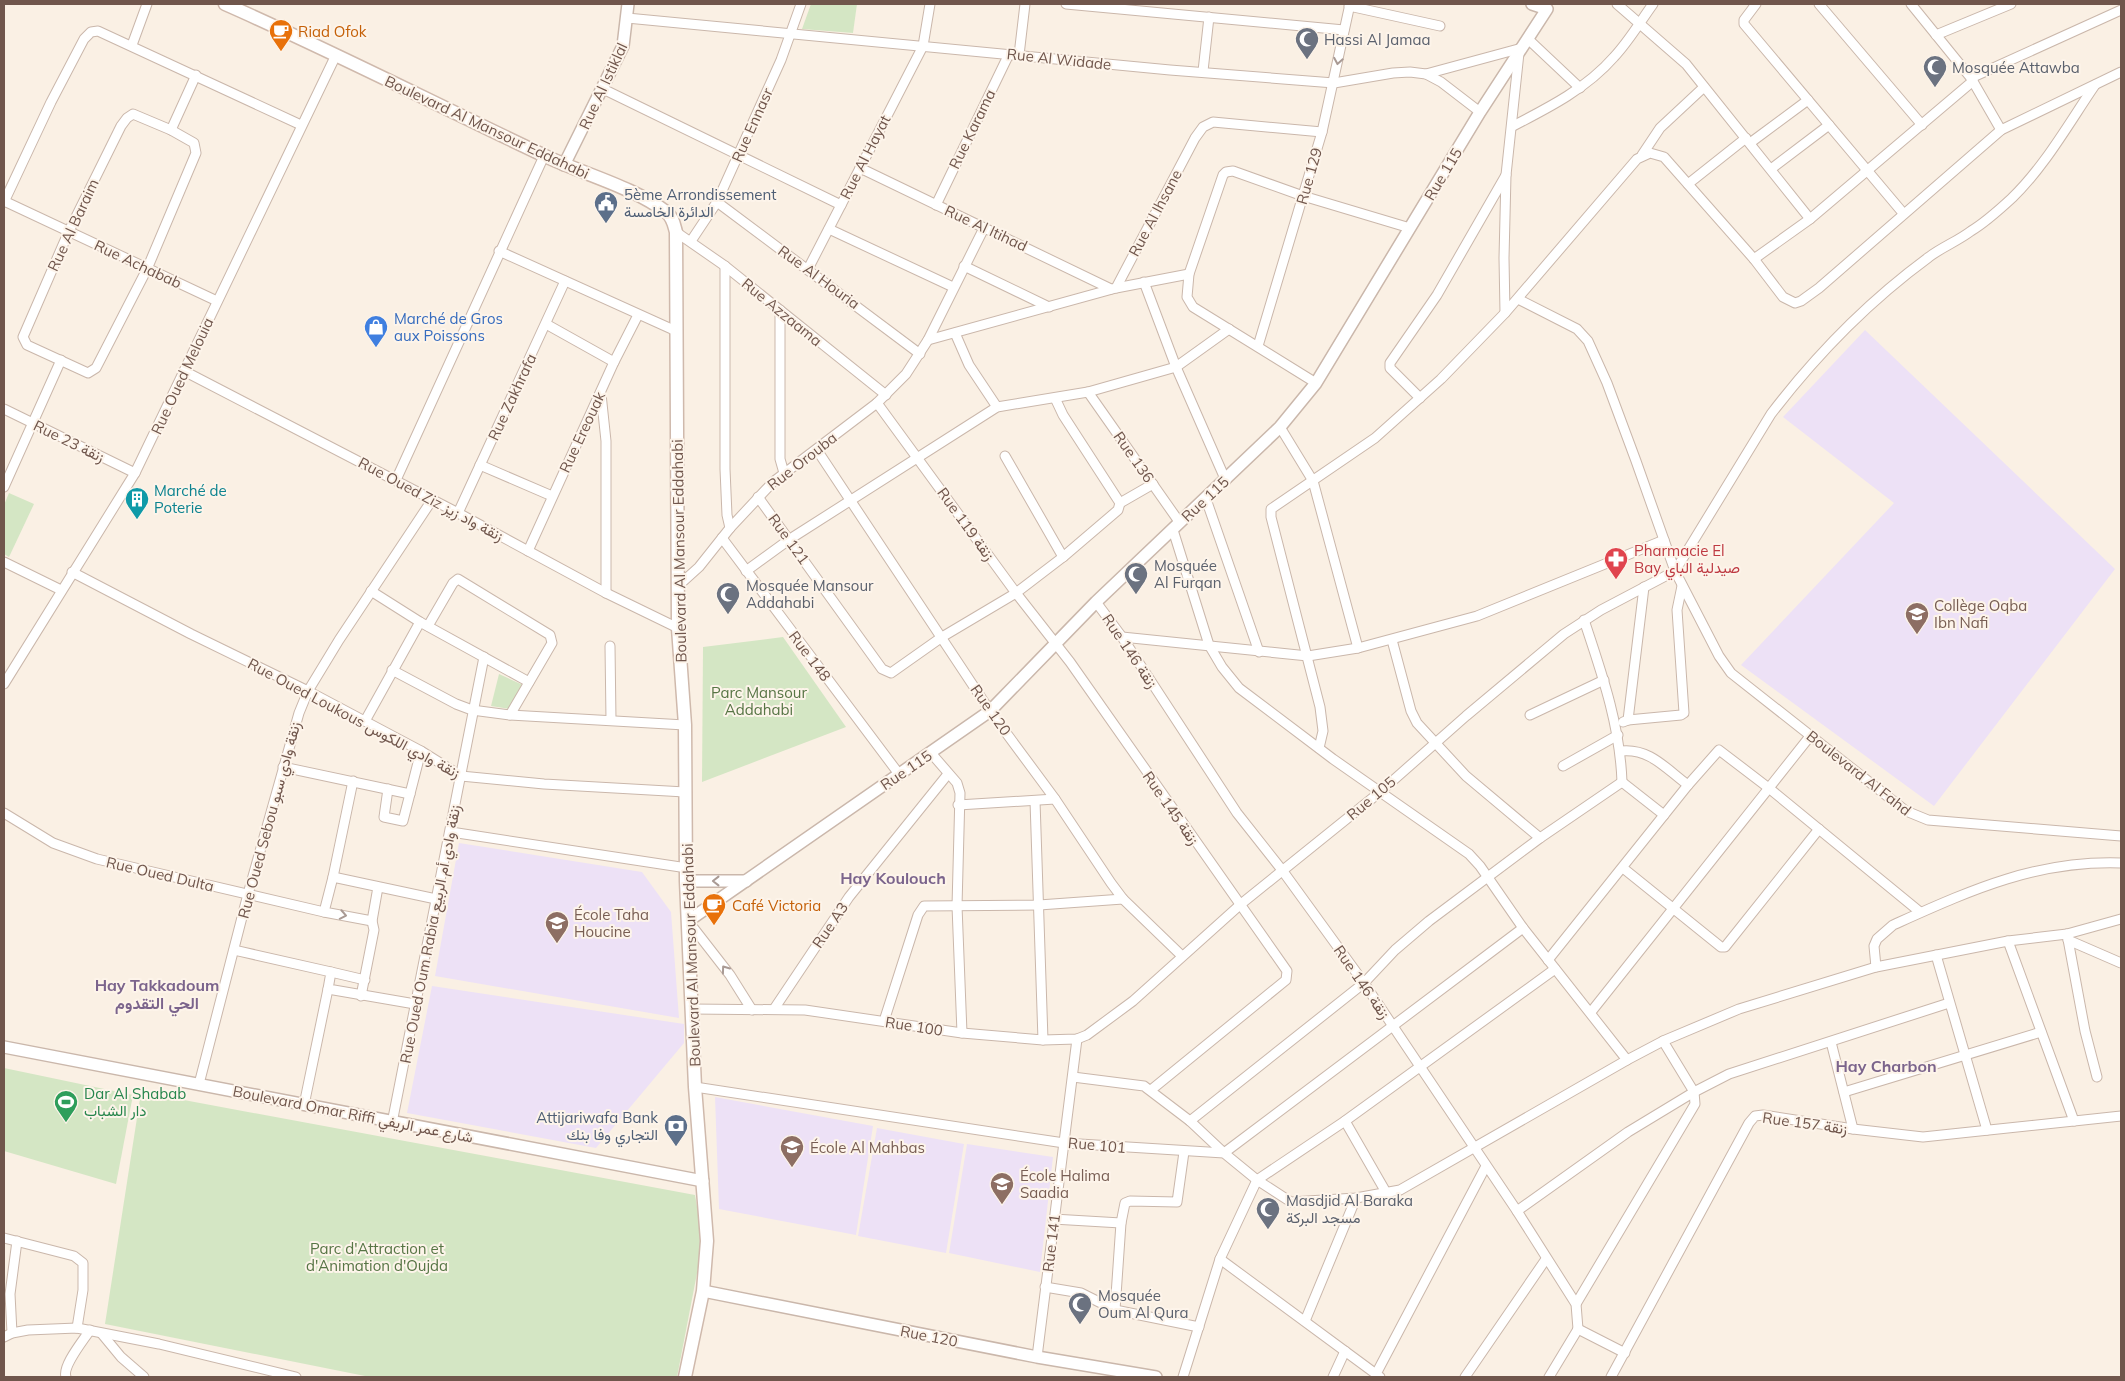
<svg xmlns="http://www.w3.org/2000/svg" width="2125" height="1381" font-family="Mulish,Vazirmatn,sans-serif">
<rect width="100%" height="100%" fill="#faf0e4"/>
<g fill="#ede1f6">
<path d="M1865,330L2115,569L1934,806L1741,665L1894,503L1783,417Z"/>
<path d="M459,843L642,872L671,912L679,1018L435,976Z"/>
<path d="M432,986L684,1024V1043L596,1148L407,1113Z"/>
<path d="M715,1097L873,1126L856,1235L719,1209Z"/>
<path d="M877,1128L964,1144L946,1253L858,1236Z"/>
<path d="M967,1144L1053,1157L1040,1272L949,1253Z"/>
</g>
<g fill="#d4e6c4">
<path d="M811,4H857L853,33L802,29Z"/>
<path d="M9,493L34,504L9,557L4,554V505Z"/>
<path d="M783,637L846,727L702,782L703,647Z"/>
<path d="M499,674L525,686L510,709L491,706Z"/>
<path d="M4,1068L133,1095L116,1184L4,1151Z"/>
<path d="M141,1092L695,1195L703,1242L677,1377H370L105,1324Z"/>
</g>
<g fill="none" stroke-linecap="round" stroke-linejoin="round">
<g stroke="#cab7ab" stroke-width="11">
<g id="minor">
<path d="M1066,4L1344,30"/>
<path d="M1617,4L1686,64L1810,219"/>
<path d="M1756,4L1744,20V24L1903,213"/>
<path d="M1819,4L1922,125"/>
<path d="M1911,4L1971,78L2001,130"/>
<path d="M1349,6L1440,26"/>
<path d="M627,18L1170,70L1334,83L1393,73L1410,72L1426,74L1441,82L1480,112"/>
<path d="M1936,35L2011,4"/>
<path d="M1528,39L1580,88"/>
<path d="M132,45L147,4"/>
<path d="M1019,55L1025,4"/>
<path d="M1203,71L1209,17"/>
<path d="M1426,74L1522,48"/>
<path d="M1971,78L2121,10"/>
<path d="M603,89L841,205"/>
<path d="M133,114L171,130L194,143L196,153L147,269L96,368L88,373L27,345L23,337L69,231L121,126L127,118Z"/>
<path d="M1513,126C1550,107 1587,88 1614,57C1629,41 1640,22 1653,4"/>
<path d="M171,130L196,75"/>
<path d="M1750,143L1808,100"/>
<path d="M1642,155L1660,128L1704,87"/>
<path d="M860,168L1111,289"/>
<path d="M1771,169L1829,125"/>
<path d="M1688,184L1746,138"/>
<path d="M4,201L217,301"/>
<path d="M4,202L51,102L84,39L91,32L98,31L301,125"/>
<path d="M717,202L920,354"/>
<path d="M936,205L1009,54"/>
<path d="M829,229L953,287"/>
<path d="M676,232L725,266L886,395"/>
<path d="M691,241L717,202L781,60L801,4"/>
<path d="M499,251L676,331"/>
<path d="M1754,259L1810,219L1973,81"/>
<path d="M725,266V469L727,515L730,528"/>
<path d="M964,266L1049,307"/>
<path d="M808,269L923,46L930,4"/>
<path d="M1144,282L1176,367L1226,481"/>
<path d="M1116,288L1195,138L1203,127L1213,122L1322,132"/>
<path d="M1518,299L1577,329L1588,341L1607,383L1636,461L1675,571L1719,656L1731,673L1906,811L1928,820L2121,836"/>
<path d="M780,310V459L784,473"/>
<path d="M1505,313L1504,258L1506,175L1519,53"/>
<path d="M546,324L614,362"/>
<path d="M955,333L969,365L997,407"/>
<path d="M928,340L1116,288L1189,274"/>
<path d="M1258,346L1322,132L1350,4"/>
<path d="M184,371L458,513L606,593L678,628"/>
<path d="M1316,383L1193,307L1187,297L1189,274L1223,175L1226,172L1233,171L1303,196L1410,228"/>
<path d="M1088,392L1180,523"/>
<path d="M601,394L606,441V593"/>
<path d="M1420,398L1390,368V363L1437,295L1506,175"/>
<path d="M877,403L1016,593L1070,662L1287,971L1286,980L1151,1090"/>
<path d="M4,409L135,473"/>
<path d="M1280,427L1313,481L1358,648"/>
<path d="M817,450L990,711L1055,799L1111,883L1123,899L1182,956"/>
<path d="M1005,456L1063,557"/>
<path d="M480,465L552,496"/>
<path d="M396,480L544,156"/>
<path d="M4,487L61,360"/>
<path d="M758,497L882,669L891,673L942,637L1016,593L1063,557L1118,510L1120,503L1063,415L1055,398"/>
<path d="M1206,499L1259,652"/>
<path d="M1120,503L1153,484"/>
<path d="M458,513L565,281"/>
<path d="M1173,530L1209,645L1222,667L1239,688L1333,759L1469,854L1480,866L1523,928L1627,1060"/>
<path d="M722,538L899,774"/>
<path d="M528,551L614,362L638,315"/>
<path d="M4,562L61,590"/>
<path d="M746,571L790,539L997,407L1088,392L1176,367L1229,329"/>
<path d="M1675,571L1771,414C1816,355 1869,301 1929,257C1942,247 1958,241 1971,231C1986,222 1999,210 2012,198C2045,166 2069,123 2095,85"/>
<path d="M72,572L191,634L308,691L421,751L461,776L544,784L685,792"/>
<path d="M678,586L699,567L730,528L773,482L877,403L906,374L928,340L984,228"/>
<path d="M371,591L420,622L529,682"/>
<path d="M1096,602L1122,637L1237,813L1282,870L1364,983L1517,1211L1576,1304L1578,1329"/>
<path d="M1584,620C1602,674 1620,725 1622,782"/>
<path d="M428,626L453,583L458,579L550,635L552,643L510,715"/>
<path d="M1122,637L1308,656L1358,648L1477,616L1664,540"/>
<path d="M1392,640L1411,711L1417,723L1466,776L1540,838"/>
<path d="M610,646L611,720"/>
<path d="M392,670L456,704L472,710L510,715L685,725"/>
<path d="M4,684L135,473L336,55"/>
<path d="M1530,715L1604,680"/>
<path d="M1628,720L1681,715L1684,713L1677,610L1682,586"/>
<path d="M365,721L420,622"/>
<path d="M1623,722L1628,720L1644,587"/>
<path d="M1319,748L1323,731L1320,707L1271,517V509L1375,438L1441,379L1505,313L1637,159L1650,153L1664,157L1754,259L1783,297L1795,303L1801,301L1819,288L2001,130L2121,72"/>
<path d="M1621,751C1650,748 1666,769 1688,785"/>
<path d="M931,753L957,783L960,793L957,906L962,1033"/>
<path d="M1563,766L1618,735"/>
<path d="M283,767L410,794"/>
<path d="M1622,782L1664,815"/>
<path d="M388,789L384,817L403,821L421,751"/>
<path d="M1035,801L1043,1040"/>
<path d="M958,805L1055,799"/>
<path d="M4,813L53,843L97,859L324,912"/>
<path d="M451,832L687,868"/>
<path d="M1623,868L1721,947H1725L1819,829"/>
<path d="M333,877L353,781"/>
<path d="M378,887L372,921L324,912L333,877L436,899"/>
<path d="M688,921L730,975L752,1010"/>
<path d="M2067,934L2085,1031L2097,1077"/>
<path d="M2068,940L2121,963"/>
<path d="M2008,941L2074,1121"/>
<path d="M234,950L331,972L328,989L415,1004"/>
<path d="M1936,955L1987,1130"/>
<path d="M1548,960L1688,785L1719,750L1770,789L1920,912"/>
<path d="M1876,967L1874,946L1877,939L1893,925C1969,891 2035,860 2121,863"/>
<path d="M331,972L365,980"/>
<path d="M361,996L374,930L372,921"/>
<path d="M692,1009L805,1010L962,1033L1043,1040L1077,1039L1087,1035L1133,1001L1241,904L1380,792L1466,716L1564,634L1601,610L1675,571"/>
<path d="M774,1009L849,897L948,774"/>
<path d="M1591,1012L1811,735"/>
<path d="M884,1021L918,915L924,906L1039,905L1123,899"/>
<path d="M1831,1042L1853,1129"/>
<path d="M1073,1077L1144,1086L1190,1121L1224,1153L1523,928"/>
<path d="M199,1084L248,894L299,713L308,691L339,640L432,500"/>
<path d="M695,1087L1064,1143L1224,1153L1257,1180L1291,1202L1356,1198L1400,1190L1627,1060L1663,1041L1739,1009L1876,967L2008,941L2067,934L2121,919"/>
<path d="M1844,1092L2041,1032"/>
<path d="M304,1105L328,989"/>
<path d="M1190,1121L1364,983L1395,950L1429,921L1540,838L1622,782"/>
<path d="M1345,1121L1387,1194"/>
<path d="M392,1123L484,657"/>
<path d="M1517,1211L1628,1132L1694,1092L1729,1074L1949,1003"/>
<path d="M1053,1219L1121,1223"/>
<path d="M4,1238L74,1256L83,1263V1290L77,1328"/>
<path d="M1220,1259L1380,1377"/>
<path d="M1045,1287L1081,1293L1115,1310L1199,1327"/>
<path d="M1576,1304L1695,1104L1694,1092L1663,1041"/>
<path d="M1115,1310L1121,1223L1125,1203L1130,1201L1177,1202L1184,1152"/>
<path d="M1305,1321L1356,1198"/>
<path d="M1578,1329L1625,1353"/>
<path d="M12,1333L10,1294L17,1241"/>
<path d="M102,1334L121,1357L144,1377"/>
<path d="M4,1337L12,1333L28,1330L77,1328L159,1344L296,1377"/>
<path d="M1037,1357L1077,1039"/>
<path d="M1376,1374L1486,1166"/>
<path d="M66,1377C62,1366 83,1341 90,1330"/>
<path d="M1183,1377L1220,1259L1257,1180L1345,1121L1555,969"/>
<path d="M1333,1377L1345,1351"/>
<path d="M1465,1377L1546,1259"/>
<path d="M1549,1377L1578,1329"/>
<path d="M1611,1377L1749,1123L1755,1116L1763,1115L1853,1129L1923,1137L2121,1116"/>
</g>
</g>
<g stroke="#cab7ab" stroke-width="14">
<g id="tertiary">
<path d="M564,165L623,46L628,4"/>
<path d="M686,881H746"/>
<path d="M688,921L990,711L1096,602L1280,427L1316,383L1480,112L1547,9L1532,4"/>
<path d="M4,1047L703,1181"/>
<path d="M703,1291L1037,1357L1156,1377"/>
</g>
</g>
<g stroke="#cfb9ac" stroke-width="15">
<path id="secondary" d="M225,4C332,51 437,105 543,155C580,173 634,187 666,212C673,217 674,225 676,232L678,628L685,725L686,881L695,1087L707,1241L703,1291L685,1377"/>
</g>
<use href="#minor" stroke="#fff" stroke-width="9"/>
<use href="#tertiary" stroke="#fff" stroke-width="11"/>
<use href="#secondary" stroke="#fff" stroke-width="12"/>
</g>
<defs><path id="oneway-chevron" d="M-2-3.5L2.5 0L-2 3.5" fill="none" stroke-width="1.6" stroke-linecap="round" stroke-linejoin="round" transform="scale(1.25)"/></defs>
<g stroke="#a99a94">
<use href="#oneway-chevron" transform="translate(1338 61) rotate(100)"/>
<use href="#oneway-chevron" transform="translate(716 881) rotate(-180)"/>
<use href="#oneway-chevron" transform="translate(343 915) rotate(11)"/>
<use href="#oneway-chevron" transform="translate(725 969) rotate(-126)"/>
</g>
<defs>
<g id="cafe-pin" transform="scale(1.25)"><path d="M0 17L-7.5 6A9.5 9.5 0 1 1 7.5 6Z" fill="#e8710a" stroke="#fdf4ea"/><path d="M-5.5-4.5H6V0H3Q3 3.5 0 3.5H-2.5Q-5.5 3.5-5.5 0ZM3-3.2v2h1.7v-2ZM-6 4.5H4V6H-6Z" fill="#fff"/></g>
<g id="mosque-pin" transform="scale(1.25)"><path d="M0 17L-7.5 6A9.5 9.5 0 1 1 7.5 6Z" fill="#6b7280" stroke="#fdf4ea"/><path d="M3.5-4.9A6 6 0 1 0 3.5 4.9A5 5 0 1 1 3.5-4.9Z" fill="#fff"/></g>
<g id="civic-pin" transform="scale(1.25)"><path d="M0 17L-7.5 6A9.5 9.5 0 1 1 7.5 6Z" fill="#5c6f8a" stroke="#fdf4ea"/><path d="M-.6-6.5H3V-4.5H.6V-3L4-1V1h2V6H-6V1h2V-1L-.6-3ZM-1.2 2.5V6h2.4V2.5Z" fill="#fff"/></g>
<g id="shop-pin" transform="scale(1.25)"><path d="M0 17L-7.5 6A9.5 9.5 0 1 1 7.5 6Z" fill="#3f7fe0" stroke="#fdf4ea"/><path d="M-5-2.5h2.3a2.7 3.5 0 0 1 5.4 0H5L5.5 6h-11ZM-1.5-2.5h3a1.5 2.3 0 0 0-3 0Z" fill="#fff"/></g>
<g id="building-pin" transform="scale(1.25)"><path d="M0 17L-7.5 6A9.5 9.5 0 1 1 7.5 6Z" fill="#0f9aa8" stroke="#fdf4ea"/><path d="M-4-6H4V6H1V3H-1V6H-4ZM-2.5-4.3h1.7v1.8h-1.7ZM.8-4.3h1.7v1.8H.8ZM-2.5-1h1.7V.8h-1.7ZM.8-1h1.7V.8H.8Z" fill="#fff"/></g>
<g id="pharmacy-pin" transform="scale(1.25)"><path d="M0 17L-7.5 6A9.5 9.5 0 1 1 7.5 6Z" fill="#e0444e" stroke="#fdf4ea"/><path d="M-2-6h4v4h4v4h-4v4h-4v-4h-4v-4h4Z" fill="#fff"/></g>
<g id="school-pin" transform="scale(1.25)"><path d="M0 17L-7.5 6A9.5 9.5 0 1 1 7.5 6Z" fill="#8d6e63" stroke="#fdf4ea"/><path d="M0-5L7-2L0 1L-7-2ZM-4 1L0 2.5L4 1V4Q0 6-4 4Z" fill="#fff"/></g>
<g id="stadium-pin" transform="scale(1.25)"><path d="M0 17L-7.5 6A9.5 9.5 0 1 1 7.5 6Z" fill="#2e9e5b" stroke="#fdf4ea"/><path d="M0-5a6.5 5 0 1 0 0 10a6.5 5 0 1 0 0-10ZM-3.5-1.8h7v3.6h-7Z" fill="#fff"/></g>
<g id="bank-pin" transform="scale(1.25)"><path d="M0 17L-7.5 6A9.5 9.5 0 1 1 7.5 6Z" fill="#5c6f8a" stroke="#fdf4ea"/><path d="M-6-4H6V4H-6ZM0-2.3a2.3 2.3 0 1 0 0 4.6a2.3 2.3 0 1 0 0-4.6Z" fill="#fff"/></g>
</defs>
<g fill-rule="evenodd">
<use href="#cafe-pin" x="281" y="31"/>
<use href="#mosque-pin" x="1307" y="39"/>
<use href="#mosque-pin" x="1935" y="67"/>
<use href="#civic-pin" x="606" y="203"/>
<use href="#shop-pin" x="376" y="327"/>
<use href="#building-pin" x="137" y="499"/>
<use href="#pharmacy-pin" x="1616" y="559"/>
<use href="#mosque-pin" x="1136" y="574"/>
<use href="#mosque-pin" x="728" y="594"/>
<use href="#school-pin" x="1917" y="614"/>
<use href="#cafe-pin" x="714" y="905"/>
<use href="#school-pin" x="557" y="923"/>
<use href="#stadium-pin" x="66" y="1102"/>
<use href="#bank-pin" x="676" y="1126"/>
<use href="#school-pin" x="792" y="1147"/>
<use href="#school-pin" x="1002" y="1184"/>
<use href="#mosque-pin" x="1268" y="1209"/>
<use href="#mosque-pin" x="1080" y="1304"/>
</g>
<g text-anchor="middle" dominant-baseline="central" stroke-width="4" stroke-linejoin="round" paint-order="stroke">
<g font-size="15" fill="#c56008" stroke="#fdf4ea" text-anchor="start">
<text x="298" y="31">Riad Ofok</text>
<text x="732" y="905">Café Victoria</text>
</g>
<g font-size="15" fill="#5b616d" stroke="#fdf4ea" text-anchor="start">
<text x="1324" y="39">Hassi Al Jamaa</text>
<text x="1952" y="67">Mosquée Attawba</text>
<text x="1154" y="565">Mosquée<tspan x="1154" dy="17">Al Furqan</tspan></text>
<text x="746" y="585">Mosquée Mansour<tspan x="746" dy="17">Addahabi</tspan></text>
<text x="1286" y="1200">Masdjid Al Baraka<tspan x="1286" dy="17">مسجد البركة</tspan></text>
<text x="1098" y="1295">Mosquée<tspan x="1098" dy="17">Oum Al Qura</tspan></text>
</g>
<g font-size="15" fill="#70564c" stroke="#fdf4ea">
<text transform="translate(1059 59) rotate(6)">Rue Al Widade</text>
<text transform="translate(603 86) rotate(-65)">Rue Al Istiklal</text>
<text transform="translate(752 125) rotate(-66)">Rue Ennasr</text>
<text transform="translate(487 127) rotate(25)">Boulevard Al Mansour Eddahabi</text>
<text transform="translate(972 129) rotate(-64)">Rue Karama</text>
<text transform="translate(865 157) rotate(-63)">Rue Al Hayat</text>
<text transform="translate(1443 174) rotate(-59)">Rue 115</text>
<text transform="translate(1309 176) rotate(-74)">Rue 129</text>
<text transform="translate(1155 213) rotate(-62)">Rue Al Ihsane</text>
<text transform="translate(73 225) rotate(-65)">Rue Al Baraim</text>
<text transform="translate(986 228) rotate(25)">Rue Al Itihad</text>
<text transform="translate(138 264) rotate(25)">Rue Achabab</text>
<text transform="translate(819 277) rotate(36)">Rue Al Houria</text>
<text transform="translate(782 312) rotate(39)">Rue Azzaama</text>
<text transform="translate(182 376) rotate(-65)">Rue Oued Melouia</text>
<text transform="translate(512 397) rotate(-65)">Rue Zakhrafa</text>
<text transform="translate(582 432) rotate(-65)">Rue Ereouak</text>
<text transform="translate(69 441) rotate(26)">Rue 23 زنقة</text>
<text transform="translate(1134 457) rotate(55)">Rue 136</text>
<text transform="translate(802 461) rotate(-38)">Rue Orouba</text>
<text transform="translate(431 499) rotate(28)">Rue Oued Ziz زنقة واد زيز</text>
<text transform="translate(1205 499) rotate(-43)">Rue 115</text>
<text transform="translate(966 524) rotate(54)">Rue 119 زنقة</text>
<text transform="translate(789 539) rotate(54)">Rue 121</text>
<text transform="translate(679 551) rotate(-91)">Boulevard Al Mansour Eddahabi</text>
<text transform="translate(1130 651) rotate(56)">Rue 146 زنقة</text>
<text transform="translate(810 656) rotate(53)">Rue 148</text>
<text transform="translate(991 710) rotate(55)">Rue 120</text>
<text transform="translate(354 718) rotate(28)">Rue Oued Loukous زنقة وادي اللكوس</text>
<text transform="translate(906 770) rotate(-34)">Rue 115</text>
<text transform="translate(1859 773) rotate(38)">Boulevard Al Fahd</text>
<text transform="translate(1371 798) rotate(-40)">Rue 105</text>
<text transform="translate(1171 808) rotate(55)">Rue 145 زنقة</text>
<text transform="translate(269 820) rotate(-75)">Rue Oued Sebou زنقة وادي سبو</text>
<text transform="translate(160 874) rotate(13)">Rue Oued Dulta</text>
<text transform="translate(830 925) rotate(-56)">Rue A3</text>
<text transform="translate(430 934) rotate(-79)">Rue Oued Oum Rabia زنقة وادي أم الربيع</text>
<text transform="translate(691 955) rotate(-92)">Boulevard Al Mansour Eddahabi</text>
<text transform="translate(1362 982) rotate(55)">Rue 146 زنقة</text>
<text transform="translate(914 1026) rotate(9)">Rue 100</text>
<text transform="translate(353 1114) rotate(11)">Boulevard Omar Riffi شارع عمر الريفي</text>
<text transform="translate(1805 1123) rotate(8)">Rue 157 زنقة</text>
<text transform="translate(1097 1145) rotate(5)">Rue 101</text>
<text transform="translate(1051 1243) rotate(-83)">Rue 141</text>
<text transform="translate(929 1336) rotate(11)">Rue 120</text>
</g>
<g font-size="15" fill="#4e5e75" stroke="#fdf4ea" text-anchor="start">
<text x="624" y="194">5ème Arrondissement<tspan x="624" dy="17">الدائرة الخامسة</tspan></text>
<text x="658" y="1117" text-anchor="end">Attijariwafa Bank<tspan x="658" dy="17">التجاري وفا بنك</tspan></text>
</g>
<g font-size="15" fill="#366cbe" stroke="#fdf4ea" text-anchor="start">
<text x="394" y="318">Marché de Gros<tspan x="394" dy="17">aux Poissons</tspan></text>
</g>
<g font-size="15" fill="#0d838f" stroke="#fdf4ea" text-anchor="start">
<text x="154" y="490">Marché de<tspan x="154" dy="17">Poterie</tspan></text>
</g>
<g font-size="15" fill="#be3a42" stroke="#fdf4ea" text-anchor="start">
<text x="1634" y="550">Pharmacie El<tspan x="1634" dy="17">Bay صيدلية الباي</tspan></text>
</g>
<g font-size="15" fill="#785e54" stroke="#fdf4ea" text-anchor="start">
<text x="1934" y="605">Collège Oqba<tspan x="1934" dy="17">Ibn Nafi</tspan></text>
<text x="574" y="914">École Taha<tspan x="574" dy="17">Houcine</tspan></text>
<text x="810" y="1147">École Al Mahbas</text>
<text x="1020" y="1175">École Halima<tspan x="1020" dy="17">Saadia</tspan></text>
</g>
<g font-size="15" fill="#577545" stroke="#fdf4ea">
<text x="759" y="692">Parc Mansour<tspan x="759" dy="17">Addahabi</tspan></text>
<text x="377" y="1248">Parc d'Attraction et<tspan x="377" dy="17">d'Animation d'Oujda</tspan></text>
</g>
<g font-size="15" fill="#27864d" stroke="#fdf4ea" text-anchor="start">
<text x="84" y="1093">Dar Al Shabab<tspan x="84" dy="17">دار الشباب</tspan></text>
</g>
<g font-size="16" font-weight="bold" fill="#7b648c" stroke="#fdf4ea">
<text x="893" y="878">Hay Koulouch</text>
<text x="157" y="985">Hay Takkadoum<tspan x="157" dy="18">الحي التقدوم</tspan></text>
<text x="1886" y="1066">Hay Charbon</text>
</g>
</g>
<rect width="2125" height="1381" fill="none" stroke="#70564c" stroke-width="10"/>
</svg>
